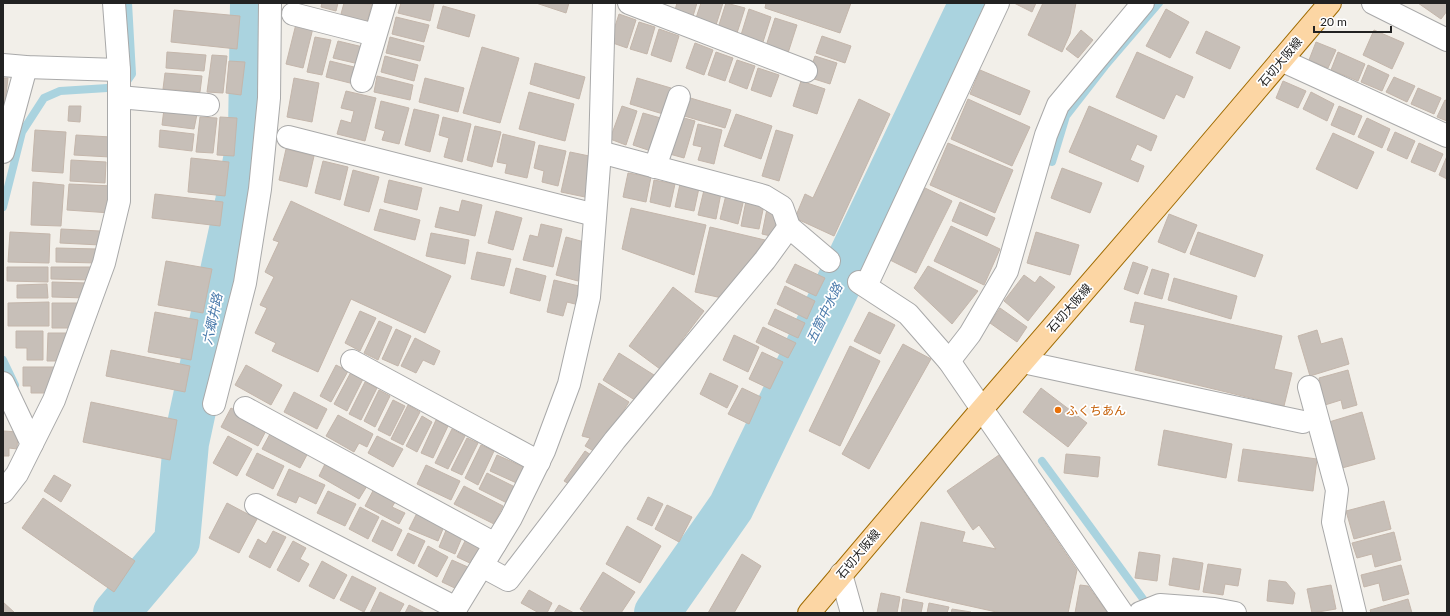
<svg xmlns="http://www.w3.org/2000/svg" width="1450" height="616" font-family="Lato,'Noto Sans JP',sans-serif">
<rect width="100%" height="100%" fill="#f2efe9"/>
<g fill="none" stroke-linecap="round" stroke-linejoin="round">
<g stroke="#aad3df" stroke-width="8">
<path d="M1052,162L1066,116L1105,66L1159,3"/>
<path d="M3,207L22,132L44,98L60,91L123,87L132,74L128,3"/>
<path d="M3,360L15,385"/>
<path d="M1042,461L1149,607"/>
</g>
<g stroke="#aad3df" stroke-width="46">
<path d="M116,613L177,541L186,443L238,202L251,133L253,3"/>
<path d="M657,613L731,507L826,310L972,3"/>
</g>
</g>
<g fill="#c7bfb8" stroke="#c4b6ab">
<path d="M322,3H338L336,11L321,7Z"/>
<path d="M344,3L372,4L367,22L341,14Z"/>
<path d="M401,3H429L434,4L430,21L398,13Z"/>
<path d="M536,3H569L566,13Z"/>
<path d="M677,3H697L693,16L675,10Z"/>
<path d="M701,3H723L716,25L696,18Z"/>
<path d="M726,3L745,8L737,33L718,28Z"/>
<path d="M766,3H851L840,33L765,8Z"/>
<path d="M1014,3H1036L1032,12Z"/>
<path d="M1043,3H1076L1070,34L1062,52L1028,35Z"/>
<path d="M1418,3H1447V11L1441,19Z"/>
<path d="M443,6L475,15L469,37L437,28Z"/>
<path d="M749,9L771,17L763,42L741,35Z"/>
<path d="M1166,9L1189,22L1170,58L1146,46Z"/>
<path d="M174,10L240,16L237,49L171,42Z"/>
<path d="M619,14L636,20L627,48L610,42Z"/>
<path d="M396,17L429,25L424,42L392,34Z"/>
<path d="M775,18L797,25L788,53L766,46Z"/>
<path d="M639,22L655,27L647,54L630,49Z"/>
<path d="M296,24L313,28L303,68L286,64Z"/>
<path d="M659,29L679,36L671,62L651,55Z"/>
<path d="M1081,30L1093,40L1078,58L1066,49Z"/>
<path d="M1374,30L1404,43L1392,69L1363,55Z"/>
<path d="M1206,31L1240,47L1230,69L1196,53Z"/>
<path d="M822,36L851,46L845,63L816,53Z"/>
<path d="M315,37L331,40L322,75L307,72Z"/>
<path d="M390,37L424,46L420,61L386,53Z"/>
<path d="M338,41L363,47L359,64L333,58Z"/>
<path d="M1316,42L1336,50L1328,68L1309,60Z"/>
<path d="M695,43L713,50L704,75L686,68Z"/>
<path d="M482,47L519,58L500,123L463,113Z"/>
<path d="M167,52L206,55L204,71L166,68Z"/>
<path d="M716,52L733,58L725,81L708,75Z"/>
<path d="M1137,52L1193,77L1184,98L1176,94L1164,119L1116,97Z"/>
<path d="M1338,52L1365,64L1358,81L1331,70Z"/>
<path d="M212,55L227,56L223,93L207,92Z"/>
<path d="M385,56L418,65L414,81L381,72Z"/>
<path d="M815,56L837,63L830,84L808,77Z"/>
<path d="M737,60L755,66L747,89L729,82Z"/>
<path d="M229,61L245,62L241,95L226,93Z"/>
<path d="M330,61L358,68L354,84L326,77Z"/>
<path d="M535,63L585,77L579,99L530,84Z"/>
<path d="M1368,65L1389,75L1382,91L1361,82Z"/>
<path d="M758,68L779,75L771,97L751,90Z"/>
<path d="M980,70L1030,91L1020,115L970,94Z"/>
<path d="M165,73L202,76L200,92L163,89Z"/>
<path d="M377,76L413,85L410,100L374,92Z"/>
<path d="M1394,77L1415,86L1407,102L1386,92Z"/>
<path d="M3,78H8L5,103H3Z"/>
<path d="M294,78L319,83L312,122L287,117Z"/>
<path d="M425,78L464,88L458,112L419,102Z"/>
<path d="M637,78L671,88L663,114L630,104Z"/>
<path d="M801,81L825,89L817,114L793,106Z"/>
<path d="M1283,81L1306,91L1298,108L1276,98Z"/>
<path d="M1418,88L1441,98L1434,114L1411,104Z"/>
<path d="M346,91L376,98L365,141L337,134L341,120L351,123L354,111L341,108Z"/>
<path d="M529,92L574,104L565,141L519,129Z"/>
<path d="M1311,92L1334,104L1327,121L1303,109Z"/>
<path d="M687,97L731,110L725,128L681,115Z"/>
<path d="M859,99L890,114L834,236L795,218L805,194L813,198Z"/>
<path d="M968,99L1030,127L1012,166L951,139Z"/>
<path d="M1445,100L1447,101V121L1437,117Z"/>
<path d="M381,101L409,108L399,144L382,140L385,131L375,128Z"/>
<path d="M69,106H81L80,122L68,121Z"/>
<path d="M622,106L637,111L626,145L610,139Z"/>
<path d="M1089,106L1157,136L1151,151L1137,144L1130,160L1144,166L1138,182L1069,152Z"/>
<path d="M1339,106L1362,116L1354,135L1331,125Z"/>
<path d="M164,109L197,114L194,129L162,125Z"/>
<path d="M414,109L439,115L430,152L405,145Z"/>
<path d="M643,113L664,119L654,152L633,145Z"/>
<path d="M736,114L772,126L761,159L724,146Z"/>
<path d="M677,116L695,121L684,158L666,153Z"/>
<path d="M200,117L217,118L213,153L196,152Z"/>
<path d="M220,117L237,118L234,156L217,155Z"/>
<path d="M443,117L471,124L462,162L444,157L449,138L439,135Z"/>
<path d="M1367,118L1390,129L1382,148L1358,137Z"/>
<path d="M698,124L722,130L714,164L698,160L702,147L693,145Z"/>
<path d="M475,126L501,132L492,167L467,160Z"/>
<path d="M35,130L66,132L63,173L32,171Z"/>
<path d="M160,130L194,134L192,151L159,147Z"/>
<path d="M776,130L793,135L779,181L762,176Z"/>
<path d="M1395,132L1415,141L1407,159L1387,150Z"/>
<path d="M1333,133L1374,152L1357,189L1316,169Z"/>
<path d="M503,134L535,142L527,178L505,173L507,164L497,162Z"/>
<path d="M76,135L111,137L110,157L74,155Z"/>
<path d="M948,143L1013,170L995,213L930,185Z"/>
<path d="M1419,143L1443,154L1435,172L1411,162Z"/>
<path d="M539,145L566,151L558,186L542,182L544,171L534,168Z"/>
<path d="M286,149L314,156L307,187L279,180Z"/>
<path d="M570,152L594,157L585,197L561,192Z"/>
<path d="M1447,156V179L1439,175Z"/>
<path d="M191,158L229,162L225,196L188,192Z"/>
<path d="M71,160L106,162L105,183L70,181Z"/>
<path d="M323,161L348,167L340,200L315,193Z"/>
<path d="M1062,168L1102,183L1090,213L1051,198Z"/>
<path d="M353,170L379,177L369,212L344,205Z"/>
<path d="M628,173L651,177L646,202L623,197Z"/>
<path d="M389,180L422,188L417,210L384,202Z"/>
<path d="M654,180L675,184L670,207L650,202Z"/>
<path d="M33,182L64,185L61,226L31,225Z"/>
<path d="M69,184L113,186L111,213L67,210Z"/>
<path d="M680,184L699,188L694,211L675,207Z"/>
<path d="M925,188L952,201L916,273L890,260Z"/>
<path d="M704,190L721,193L716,219L698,215Z"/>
<path d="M155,194L223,202L220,226L152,218Z"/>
<path d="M726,195L744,199L738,224L720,219Z"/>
<path d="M462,200L482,205L475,236L435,227L440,207L459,212Z"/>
<path d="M291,201L451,276L425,333L351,299L318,372L272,351L276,343L255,333L267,308L260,305L274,277L265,272L279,242L273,240Z"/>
<path d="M746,201L764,205L759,229L741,226Z"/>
<path d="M960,202L995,218L987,236L952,221Z"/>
<path d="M631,208L706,225L694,275L622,249Z"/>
<path d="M380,209L420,220L415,240L374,230Z"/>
<path d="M767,209L780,211L775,237L762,234Z"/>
<path d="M496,211L522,218L513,250L488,243Z"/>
<path d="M1169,214L1197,225L1185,253L1158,242Z"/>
<path d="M541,224L562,229L553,267L523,260L530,235L538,237Z"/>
<path d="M951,226L1000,249L984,285L934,261Z"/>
<path d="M710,227L765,240L722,298L695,292Z"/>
<path d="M61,229L100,231V245L60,243Z"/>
<path d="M10,232L50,234L49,263L8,262Z"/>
<path d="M1036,232L1079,245L1070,275L1027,263Z"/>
<path d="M1198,232L1263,255L1255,277L1190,254Z"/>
<path d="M431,233L469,240L465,264L426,256Z"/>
<path d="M566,237L588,243L578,281L556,275Z"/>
<path d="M56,248L98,249L97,263L56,262Z"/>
<path d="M477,252L511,259L504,286L471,279Z"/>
<path d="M166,261L212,269L203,313L158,305Z"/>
<path d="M1133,262L1148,267L1138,294L1124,289Z"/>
<path d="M795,264L825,278L816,296L786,282Z"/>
<path d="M928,266L978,291L952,324L914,288Z"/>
<path d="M7,267H48V282L7,281Z"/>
<path d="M51,267H91V280L51,279Z"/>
<path d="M516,268L546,276L540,301L510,293Z"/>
<path d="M1152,269L1169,274L1162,299L1144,294Z"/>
<path d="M1024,275L1035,283L1040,276L1055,287L1028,321L1004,301Z"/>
<path d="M1174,278L1237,296L1231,319L1168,300Z"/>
<path d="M554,280L583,287L579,305L567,302L563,316L547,312Z"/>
<path d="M52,282L87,283L86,298L52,297Z"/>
<path d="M47,284L48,298H17V285Z"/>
<path d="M785,286L815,301L807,319L777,304Z"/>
<path d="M673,287L704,311L660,369L629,346Z"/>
<path d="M49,302V326H8V303Z"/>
<path d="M1135,302L1282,336L1274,369L1292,373L1284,406L1135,370L1145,325L1130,322Z"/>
<path d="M52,303H83L75,328H52Z"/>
<path d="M1000,308L1027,327L1017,342L990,323Z"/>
<path d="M775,309L805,323L798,338L768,324Z"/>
<path d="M360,311L376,318L360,351L345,343Z"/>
<path d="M155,312L198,320L191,360L148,352Z"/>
<path d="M869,312L895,325L880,354L854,341Z"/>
<path d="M379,321L392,327L378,360L364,353Z"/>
<path d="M763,327L796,343L788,358L756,342Z"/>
<path d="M396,329L411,336L398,366L382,359Z"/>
<path d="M1317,330L1321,344L1342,338L1349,364L1310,376L1298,336Z"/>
<path d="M16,331H43V360H27V348H16Z"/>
<path d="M48,333H71L63,361H47Z"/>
<path d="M734,335L759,347L748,372L723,360Z"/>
<path d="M415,338L440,351L434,365L423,360L416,373L401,366Z"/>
<path d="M903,344L931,359L869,469L842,454Z"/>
<path d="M850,346L880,361L840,446L809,431Z"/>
<path d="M111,350L190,366L185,392L106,376Z"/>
<path d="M762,352L783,362L770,389L749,379Z"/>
<path d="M619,353L654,375L638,402L603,380Z"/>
<path d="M246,365L282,385L271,405L235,385Z"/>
<path d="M336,365L348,371L331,402L320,396Z"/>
<path d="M23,367H58L52,393H31V386H23Z"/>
<path d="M1348,370L1357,405L1343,409L1341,400L1325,405L1319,378Z"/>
<path d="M351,372L363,379L347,411L334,404Z"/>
<path d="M710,373L738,386L727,408L700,394Z"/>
<path d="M365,382L377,388L361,420L349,414Z"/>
<path d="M599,383L629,402L597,453L585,446L590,438L582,436Z"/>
<path d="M742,388L761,397L749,424L728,414Z"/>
<path d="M1041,388L1087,423L1068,447L1023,412Z"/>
<path d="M379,390L390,396L375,427L364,421Z"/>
<path d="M294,392L327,409L317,429L284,412Z"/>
<path d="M393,400L405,406L390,436L378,430Z"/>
<path d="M91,402L177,420L170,460L83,442Z"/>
<path d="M408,405L420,412L403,445L391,439Z"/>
<path d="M231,408L268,427L258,446L221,427Z"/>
<path d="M1362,412L1375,459L1342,468L1329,422Z"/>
<path d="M338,415L373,434L367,447L359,443L354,452L326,436Z"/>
<path d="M422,416L432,422L417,452L406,446Z"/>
<path d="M436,420L448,426L433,458L421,453Z"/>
<path d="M452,429L465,436L448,469L435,463Z"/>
<path d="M1164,430L1232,444L1226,478L1158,465Z"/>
<path d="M3,431L18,432L17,449L9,448V456H3Z"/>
<path d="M271,432L309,451L300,468L262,449Z"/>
<path d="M228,436L252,449L237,476L213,463Z"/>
<path d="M377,436L403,449L393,467L368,453Z"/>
<path d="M467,438L478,443L462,475L451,470Z"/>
<path d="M481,445L494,451L478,485L465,478Z"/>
<path d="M1243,449L1317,459L1313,491L1238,481Z"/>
<path d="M585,451L594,457L574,487L564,481Z"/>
<path d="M257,453L284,466L273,489L246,475Z"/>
<path d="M1066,454L1100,457L1098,477L1064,473Z"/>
<path d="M497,455L528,469L521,485L490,471Z"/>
<path d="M999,455L1077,570L1068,613H1001L906,592L921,522L965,532L962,542L996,549L979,525L973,530L947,491Z"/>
<path d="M326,462L367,486L359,499L319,476Z"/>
<path d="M426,465L460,481L451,500L417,484Z"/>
<path d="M289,469L325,485L316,504L299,496L296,503L277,495Z"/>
<path d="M487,473L517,488L509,504L479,489Z"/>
<path d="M54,475L71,485L61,502L44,491Z"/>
<path d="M464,486L503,506L494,524L454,504Z"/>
<path d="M375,487L397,499L392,507L405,513L399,524L365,506Z"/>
<path d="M328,491L356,504L345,526L317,513Z"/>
<path d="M648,497L663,504L652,526L637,519Z"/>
<path d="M43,498L135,561L114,592L22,528Z"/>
<path d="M1384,501L1391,529L1354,539L1346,511Z"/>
<path d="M227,503L257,519L239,553L209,538Z"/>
<path d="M667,505L692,517L679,542L655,529Z"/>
<path d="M360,507L379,517L368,539L349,529Z"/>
<path d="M418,511L445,524L438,541L409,529Z"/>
<path d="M382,520L402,530L392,551L372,541Z"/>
<path d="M627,526L661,546L640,583L606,564Z"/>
<path d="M447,528L463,535L455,554L439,547Z"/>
<path d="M273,531L286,537L270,568L249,557L258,539L266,544Z"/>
<path d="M1394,532L1401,560L1375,567L1372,554L1357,558L1352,543Z"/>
<path d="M408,533L425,541L414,564L397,555Z"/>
<path d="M466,539L482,547L474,565L457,557Z"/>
<path d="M293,541L306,548L300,559L309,564L299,582L277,570Z"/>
<path d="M428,546L448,557L437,577L418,566Z"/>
<path d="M1139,552L1160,555L1157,581L1135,578Z"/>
<path d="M742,554L761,566L734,613H708Z"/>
<path d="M1173,558L1203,563L1199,590L1169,585Z"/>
<path d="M452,560L470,568L459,590L442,582Z"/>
<path d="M322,561L347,575L334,599L309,586Z"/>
<path d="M1208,564L1241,569L1238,586L1225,584L1223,595L1203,592Z"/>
<path d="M1401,565L1409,594L1383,601L1379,583L1364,587L1361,575Z"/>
<path d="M603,572L635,592L621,613H586L580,609Z"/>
<path d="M352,576L376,588L364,612L340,600Z"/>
<path d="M1269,580L1286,582L1295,593L1293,604L1267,601Z"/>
<path d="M1080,585L1088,586L1108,613H1075Z"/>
<path d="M1331,585L1336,609L1312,613L1307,589Z"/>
<path d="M529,590L552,603L547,613H539L521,603Z"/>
<path d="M380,592L404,604L399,613H370Z"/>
<path d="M881,593L900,597L897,613H877Z"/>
<path d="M903,599L923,603L921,613H901Z"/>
<path d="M1408,599L1412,613H1371L1370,610Z"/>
<path d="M3,602L15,613H3Z"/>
<path d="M929,603L949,607L947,613H927Z"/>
<path d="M409,605L425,613H405Z"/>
<path d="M559,605L574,613H554Z"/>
<path d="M952,609L971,612V613H951Z"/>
</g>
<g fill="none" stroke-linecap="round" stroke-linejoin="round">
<g stroke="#a9a9a9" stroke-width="24">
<g id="minor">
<path d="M629,3L806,71"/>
<path d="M1373,3L1447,40"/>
<path d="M293,14L375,35"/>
<path d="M1281,60L1447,136"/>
<path d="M3,65L26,67L119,70"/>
<path d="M362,81L385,3"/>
<path d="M119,97L208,105"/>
<path d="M288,137L595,215"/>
<path d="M3,152L26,67"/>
<path d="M600,152L764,196L782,207L789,227L829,261"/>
<path d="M655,167L679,97"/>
<path d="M859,282L908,314L949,361L1122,613"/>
<path d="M866,286L998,3"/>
<path d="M352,361L539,462"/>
<path d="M949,361L970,334L1007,271L1046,135L1058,105L1143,3"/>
<path d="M1023,362L1303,422"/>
<path d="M3,383L32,444"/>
<path d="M1309,387L1337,490L1333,522L1355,613"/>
<path d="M214,404L245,283L260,189L269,98L270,3"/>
<path d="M245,408L495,544"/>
<path d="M3,492L17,474L54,400L104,263L119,201V70L114,3"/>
<path d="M256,505L456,608"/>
<path d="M482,566L508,580L615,440L765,260L789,227"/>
<path d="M841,574L852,613"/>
<path d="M453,613L511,518L544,451L569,384L589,297L600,152L604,3"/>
<path d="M1140,613L1160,605L1214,609L1235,613"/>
</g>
</g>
<g stroke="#a06b00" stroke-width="24">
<path id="major" d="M809,613L982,409L1166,196L1330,3"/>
</g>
<use href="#minor" stroke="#fff" stroke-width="22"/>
<use href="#major" stroke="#fcd6a4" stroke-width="22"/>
</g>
<circle fill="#e8710a" stroke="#fff" stroke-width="1.5" cx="1058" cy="410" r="4"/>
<g text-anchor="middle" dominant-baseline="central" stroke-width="3.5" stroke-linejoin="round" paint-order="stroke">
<g font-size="12" fill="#222" stroke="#fff">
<text transform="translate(1280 62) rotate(-50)">石切大阪線</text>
<text transform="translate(1069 308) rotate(-49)">石切大阪線</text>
<text transform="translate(858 554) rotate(-50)">石切大阪線</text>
</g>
<g font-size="12" fill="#c56008" stroke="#fff" text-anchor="start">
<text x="1066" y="410">ふくちあん</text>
</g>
<g font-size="13" font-style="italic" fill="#4a7aab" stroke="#fff">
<text transform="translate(824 313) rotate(-64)">五箇中水路</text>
<text transform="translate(212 319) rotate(-78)">六郷井路</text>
</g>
</g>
<rect width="1450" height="616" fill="none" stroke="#222222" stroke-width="8"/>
<path d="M1314 26v6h77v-6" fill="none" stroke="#222222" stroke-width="2"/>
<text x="1320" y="26" font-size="12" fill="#222222" stroke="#ffffff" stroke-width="3" paint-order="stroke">20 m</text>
</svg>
